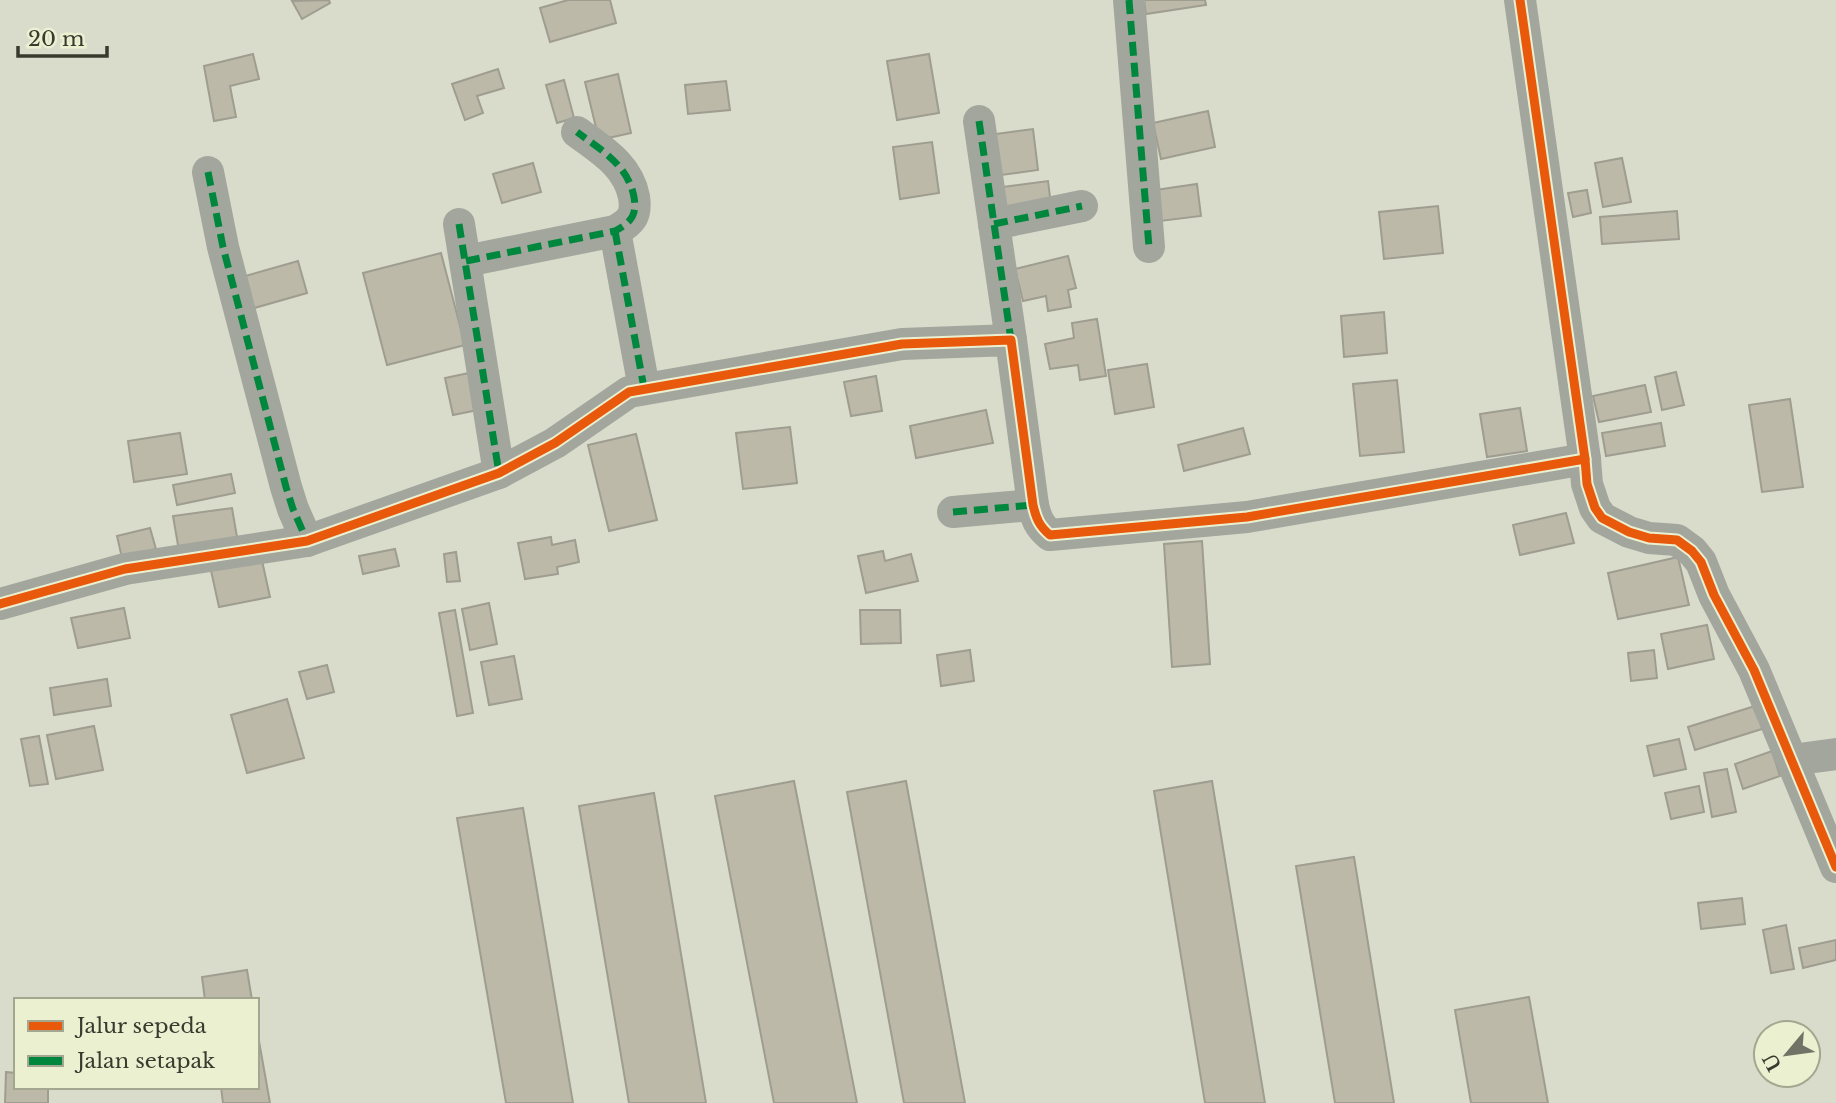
<svg xmlns="http://www.w3.org/2000/svg" width="1836" height="1103" font-family="'Libre Baskerville',serif">
<rect width="100%" height="100%" fill="#d9dccb"/>
<g fill="#bdb9a9" stroke="#9e9d90" stroke-width="2">
<path d="M329,0L330,3L302,19L292,1Z"/>
<path d="M568,0H610L616,23L550,42L540,8Z"/>
<path d="M1144,0H1205L1206,5L1146,14Z"/>
<path d="M253,54L259,79L230,86L236,117L214,121L204,66Z"/>
<path d="M929,54L939,113L897,120L887,61Z"/>
<path d="M498,69L504,88L477,96L483,113L465,120L452,84Z"/>
<path d="M618,74L631,133L599,140L585,82Z"/>
<path d="M564,80L574,118L557,123L546,85Z"/>
<path d="M726,81L730,110L688,114L685,85Z"/>
<path d="M1208,111L1215,147L1161,159L1153,123Z"/>
<path d="M1033,129L1038,170L994,176L988,135Z"/>
<path d="M932,142L939,193L900,199L893,147Z"/>
<path d="M1622,158L1631,202L1603,207L1595,163Z"/>
<path d="M533,163L541,192L502,203L493,174Z"/>
<path d="M1048,181L1051,205L997,213L994,188Z"/>
<path d="M1197,184L1201,216L1152,222L1148,191Z"/>
<path d="M1587,190L1591,213L1573,217L1568,193Z"/>
<path d="M1438,206L1443,253L1384,259L1379,212Z"/>
<path d="M1677,211L1679,239L1602,244L1600,217Z"/>
<path d="M441,253L465,345L387,365L363,273Z"/>
<path d="M1068,256L1076,288L1068,290L1071,307L1048,311L1046,296L1023,301L1015,269Z"/>
<path d="M298,261L307,293L251,309L242,277Z"/>
<path d="M1384,312L1387,353L1344,357L1341,316Z"/>
<path d="M1097,319L1106,376L1080,380L1078,365L1050,369L1045,344L1074,338L1072,323Z"/>
<path d="M1147,364L1154,407L1115,414L1108,370Z"/>
<path d="M1676,372L1684,405L1662,410L1655,377Z"/>
<path d="M469,373L478,410L453,415L445,378Z"/>
<path d="M876,376L882,411L851,416L844,382Z"/>
<path d="M1397,380L1404,452L1360,456L1353,384Z"/>
<path d="M1645,385L1651,412L1599,422L1593,396Z"/>
<path d="M1790,399L1803,487L1762,492L1749,405Z"/>
<path d="M1520,408L1527,451L1487,457L1480,414Z"/>
<path d="M986,410L993,443L916,458L910,426Z"/>
<path d="M1661,423L1665,446L1606,456L1602,433Z"/>
<path d="M790,427L797,483L743,489L736,433Z"/>
<path d="M1243,428L1250,454L1184,471L1178,445Z"/>
<path d="M180,433L187,474L134,482L128,441Z"/>
<path d="M636,434L657,520L609,531L588,445Z"/>
<path d="M231,474L235,493L177,505L173,485Z"/>
<path d="M232,508L239,549L180,557L173,516Z"/>
<path d="M1566,513L1574,543L1520,555L1513,525Z"/>
<path d="M150,528L156,549L122,558L117,536Z"/>
<path d="M551,537L552,545L575,540L579,562L557,567L558,574L525,579L518,543Z"/>
<path d="M1202,541L1210,664L1172,667L1164,544Z"/>
<path d="M395,549L399,566L363,574L359,556Z"/>
<path d="M883,551L885,561L911,554L918,581L866,593L858,556Z"/>
<path d="M456,552L460,581L447,582L444,554Z"/>
<path d="M261,556L270,597L219,607L210,566Z"/>
<path d="M1678,557L1689,605L1618,619L1608,573Z"/>
<path d="M489,603L497,644L470,650L462,609Z"/>
<path d="M124,608L130,638L78,648L71,618Z"/>
<path d="M455,610L473,713L457,716L439,613Z"/>
<path d="M860,610H900L901,643L861,644Z"/>
<path d="M1707,625L1714,659L1668,669L1661,634Z"/>
<path d="M970,650L974,681L941,686L937,655Z"/>
<path d="M1654,650L1657,678L1631,681L1628,653Z"/>
<path d="M514,656L522,699L489,705L481,662Z"/>
<path d="M327,665L334,692L307,699L299,672Z"/>
<path d="M107,679L111,706L54,715L50,688Z"/>
<path d="M287,699L304,758L247,773L231,715Z"/>
<path d="M1758,705L1765,728L1695,750L1688,727Z"/>
<path d="M94,726L103,770L56,779L47,735Z"/>
<path d="M39,736L48,784L30,786L21,739Z"/>
<path d="M1679,739L1686,769L1654,776L1647,746Z"/>
<path d="M1772,751L1780,776L1743,789L1735,764Z"/>
<path d="M1727,769L1736,812L1712,817L1704,773Z"/>
<path d="M794,781L857,1103H774L715,796Z"/>
<path d="M906,781L965,1103H904L847,792Z"/>
<path d="M1212,781L1265,1103H1205L1154,791Z"/>
<path d="M1699,786L1704,812L1671,819L1665,793Z"/>
<path d="M654,793L706,1103H629L579,806Z"/>
<path d="M523,808L573,1103H506L457,818Z"/>
<path d="M1354,857L1394,1103H1335L1296,866Z"/>
<path d="M1742,898L1745,924L1701,929L1698,903Z"/>
<path d="M1786,925L1794,969L1771,973L1763,930Z"/>
<path d="M1836,940V960L1803,968L1799,948Z"/>
<path d="M247,970L252,1000H205L202,977Z"/>
<path d="M1529,997L1548,1103H1471L1455,1010Z"/>
<path d="M257,1030L270,1103H223L221,1087H257Z"/>
<path d="M6,1072L16,1073V1087H48V1103H5Z"/>
</g>
<g fill="none" stroke-linecap="round" stroke-linejoin="round">
<g stroke="#a2a69d" stroke-width="32">
<path d="M1129,0L1149,247"/>
<path d="M1520,0L1585,459L1587,484L1595,508L1602,518L1629,532L1649,538L1677,540L1692,551L1701,562L1714,595L1754,670L1836,867"/>
<path d="M979,121L1011,340"/>
<path d="M208,172L223,247L286,487L293,509L307,541"/>
<path d="M459,224L499,473"/>
<path d="M994,224L1082,206"/>
<path d="M615,231L644,388"/>
<path d="M466,261L615,231C631,222 637,216 634,197C628,165 601,150 577,132"/>
<path d="M953,512L1033,505"/>
<path d="M0,604L125,569L307,541L499,473L555,443L629,392L902,344L1011,340L1033,505C1036,518 1039,526 1050,535L1247,517L1585,459"/>
<path d="M1792,760L1836,754"/>
</g>
<g stroke="#00873e" stroke-width="7" stroke-dasharray="14 7" stroke-linecap="butt">
<path d="M1129,0L1149,247"/>
<path d="M979,121L1011,340"/>
<path d="M208,172L223,247L286,487L293,509L307,541"/>
<path d="M459,224L499,473"/>
<path d="M994,224L1082,206"/>
<path d="M615,231L644,388"/>
<path d="M466,261L615,231C631,222 637,216 634,197C628,165 601,150 577,132"/>
<path d="M953,512L1033,505"/>
</g>
<g stroke="#ebf0d1" stroke-width="13">
<g id="cycleway">
<path d="M1520,0L1585,459L1587,484L1595,508L1602,518L1629,532L1649,538L1677,540L1692,551L1701,562L1714,595L1754,670L1836,867"/>
<path d="M0,604L125,569L307,541L499,473L555,443L629,392L902,344L1011,340L1033,505C1036,518 1039,526 1050,535L1247,517L1585,459"/>
</g>
</g>
<use href="#cycleway" stroke="#e8590c" stroke-width="9"/>
</g>
<rect x="14" y="998" width="245" height="91" fill="#ebf0d1" stroke="#a3a790" stroke-width="2"/>
<rect x="28" y="1021" width="35" height="10" fill="#e8590c" stroke="#a3a790" stroke-width="2"/>
<text x="77" y="1033" font-size="21" fill="#383a2e">Jalur sepeda</text>
<rect x="28" y="1056" width="35" height="10" fill="#00873e" stroke="#a3a790" stroke-width="2"/>
<text x="77" y="1068" font-size="21" fill="#383a2e">Jalan setapak</text>
<g transform="translate(1787 1054) rotate(241)"><circle r="33" fill="#ebf0d1" stroke="#a3a790" stroke-width="2"/>
<path d="M0-5L12 26L0 18L-12 26Z" fill="#707365"/>
<text y="-10" font-size="19" font-weight="bold" text-anchor="middle" fill="#383a2e">U</text>
</g>
<path d="M18 46v10h89v-10" fill="none" stroke="#383a2e" stroke-width="3.5"/>
<text x="28" y="46" font-size="21" fill="#383a2e" stroke="#ebf0d1" stroke-width="5" paint-order="stroke">20 m</text>
</svg>
